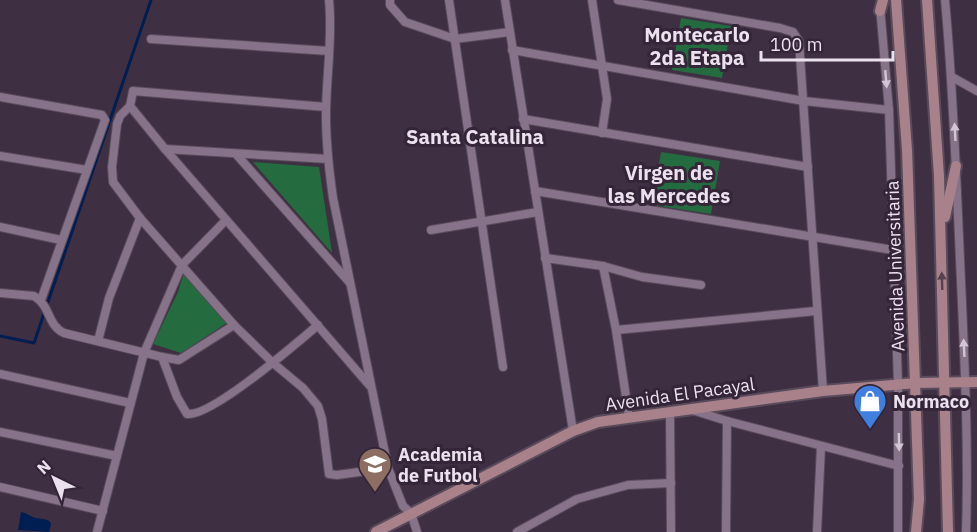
<svg xmlns="http://www.w3.org/2000/svg" width="977" height="532" font-family="'IBM Plex Sans',sans-serif">
<rect width="100%" height="100%" fill="#3f2f42"/>
<g fill="#246b3f">
<path d="M681,18L731,26L722,78L672,70Z"/>
<path d="M661,152L720,161L711,214L652,205Z"/>
<path d="M253,162L319,167L332,253Z"/>
<path d="M184,273L228,322L181,353L153,344L178,292Z"/>
</g>
<path fill="#011e53" d="M21,512C27,513 31,517 36,518C46,520 55,518 49,532L18,530Z"/>
<g fill="none" stroke-linecap="round" stroke-linejoin="round">
<path stroke="#011e53" stroke-width="3" d="M0,336L34,343L151,0"/>
<g stroke="#594b5b" stroke-width="10">
<g id="street">
<path d="M329,0C333,38 326,77 326,115C326,143 329,170 333,198L388,468L403,506L411,513L417,532"/>
<path d="M390,0V5L405,22L455,39L510,32"/>
<path d="M449,0L503,367"/>
<path d="M505,0L573,431"/>
<path d="M592,0L607,99L602,133"/>
<path d="M618,0L780,28L793,32L799,41L823,391"/>
<path d="M945,0C953,86 956,172 960,259C964,350 969,441 966,532"/>
<path d="M880,7L889,110L898,384V532"/>
<path d="M151,39L329,51"/>
<path d="M512,50L804,101L889,110"/>
<path d="M952,77L977,91"/>
<path d="M0,97L102,115L105,120L41,300"/>
<path d="M130,106L120,116L117,124L112,167L113,182L140,218L234,325L273,363L303,388L318,406L322,419L329,474L337,475L388,468"/>
<path d="M326,107L133,91L130,106L165,149L370,386"/>
<path d="M523,119L808,167"/>
<path d="M165,149L328,159"/>
<path d="M236,154L350,283"/>
<path d="M0,156L87,170"/>
<path d="M535,191L893,250"/>
<path d="M0,227L61,240"/>
<path d="M431,230L538,212"/>
<path d="M545,258L603,266L642,277L701,285"/>
<path d="M603,266L616,330L629,417"/>
<path d="M0,293L34,296C51,306 47,325 64,333L162,357L177,397L187,414C211,417 297,343 318,325"/>
<path d="M616,330L816,311"/>
<path d="M98,341L109,298L140,218"/>
<path d="M162,357L179,360L234,325"/>
<path d="M0,374L130,403"/>
<path d="M692,410L727,421L899,466"/>
<path d="M670,412L671,532"/>
<path d="M0,432L117,456"/>
<path d="M0,487L103,511"/>
<path d="M97,532L144,353L182,265L226,220"/>
<path d="M517,532L577,499L628,485L671,483"/>
<path d="M726,532L727,421"/>
<path d="M817,532L821,446"/>
</g>
</g>
<g stroke="#594b5b" stroke-width="14">
<g id="secondary">
<path d="M896,0L907,150L919,499L916,532"/>
<path d="M927,0L939,176L948,532"/>
<path d="M880,11L883,0"/>
<path d="M945,217L956,166"/>
<path d="M376,532L573,431L598,422L823,391L916,383L977,382"/>
</g>
</g>
<use href="#street" stroke="#867389" stroke-width="8"/>
<use href="#secondary" stroke="#a8818a" stroke-width="10"/>
</g>
<defs><path id="oneway-solid" d="M-6-.8H1V-3.2L6.5 0L1 3.2V.8H-6Z" transform="scale(1.5)"/></defs>
<g fill="#d2c6d5">
<use href="#oneway-solid" transform="translate(886 79) rotate(85)"/>
<use href="#oneway-solid" transform="translate(955 132) rotate(-93)"/>
<use href="#oneway-solid" transform="translate(964 348) rotate(-93)"/>
<use href="#oneway-solid" transform="translate(899 442) rotate(89)"/>
</g>
<use fill="#584151" href="#oneway-solid" transform="translate(942 281) rotate(-92)"/>
<defs>
<g id="shop-pin" transform="scale(1.725)"><path d="M0 17L-7.5 6A9.5 9.5 0 1 1 7.5 6Z" fill="#3f7fe0" stroke="#352538"/><path d="M-5-2.5h2.3a2.7 3.5 0 0 1 5.4 0H5L5.5 6h-11ZM-1.5-2.5h3a1.5 2.3 0 0 0-3 0Z" fill="#fff"/></g>
<g id="school-pin" transform="scale(1.725)"><path d="M0 17L-7.5 6A9.5 9.5 0 1 1 7.5 6Z" fill="#8d6e63" stroke="#352538"/><path d="M0-5L7-2L0 1L-7-2ZM-4 1L0 2.5L4 1V4Q0 6-4 4Z" fill="#fff"/></g>
</defs>
<g fill-rule="evenodd">
<use href="#shop-pin" x="870" y="401"/>
<use href="#school-pin" x="375" y="464"/>
</g>
<g text-anchor="middle" dominant-baseline="central" stroke-width="6" stroke-linejoin="round" paint-order="stroke">
<g font-size="18" fill="#ece1ee" stroke="#352538">
<text transform="translate(895 266) rotate(-92)">Avenida Universitaria</text>
<text transform="translate(680 394) rotate(-8)">Avenida El Pacayal</text>
</g>
<g font-size="18" font-weight="bold" fill="#ece1ee" stroke="#352538" text-anchor="start">
<text x="893" y="401">Normaco</text>
<text x="398" y="454">Academia<tspan x="398" dy="21">de Futbol</tspan></text>
</g>
<g font-size="20" font-weight="bold" fill="#ece1ee" stroke="#352538">
<text x="697" y="34">Montecarlo<tspan x="697" dy="23">2da Etapa</tspan></text>
<text x="475" y="136">Santa Catalina</text>
<text x="669" y="172">Virgen de<tspan x="669" dy="23">las Mercedes</tspan></text>
</g>
</g>
<g transform="translate(54 478) rotate(317)" stroke="#352538" stroke-width="4.5" paint-order="stroke">
<path d="M0-4.5L10 22L0 15L-10 22Z" fill="#ece1ee"/>
<text y="-9" font-size="16" font-weight="bold" text-anchor="middle" fill="#ece1ee">N</text>
</g>
<path d="M761 51v9h132v-9" fill="none" stroke="#ece1ee" stroke-width="3"/>
<text x="770" y="51" font-size="18" fill="#ece1ee" stroke="#352538" stroke-width="4.5" paint-order="stroke">100 m</text>
</svg>
